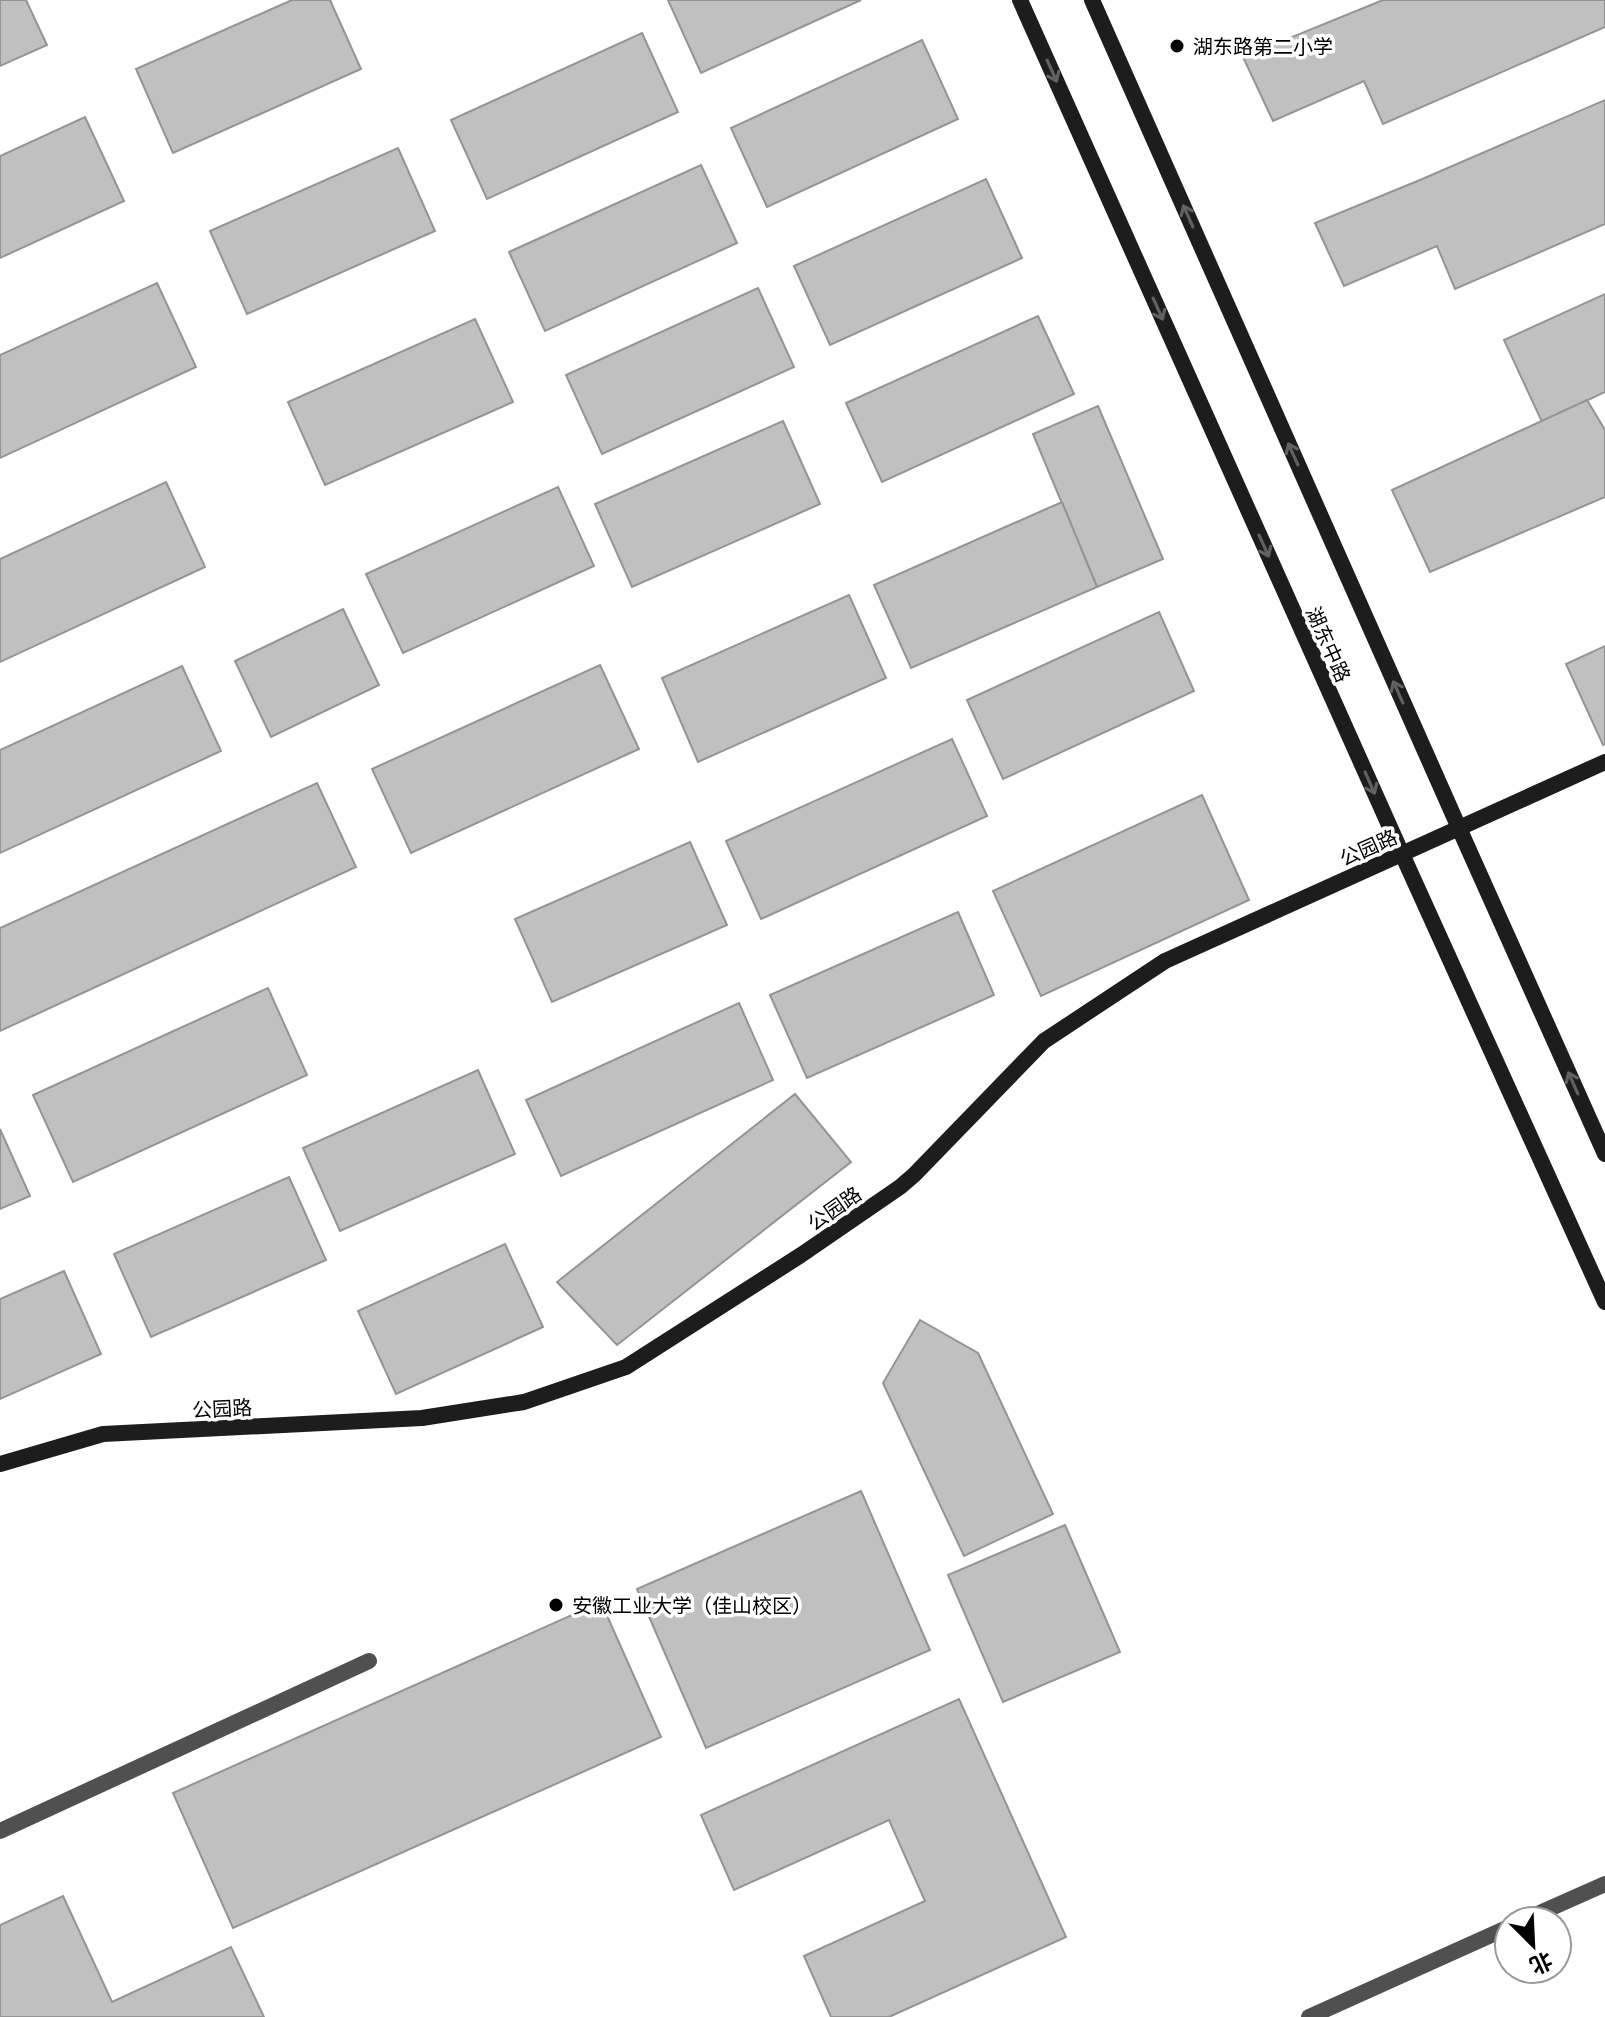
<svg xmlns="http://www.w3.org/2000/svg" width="1605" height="2017" font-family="Barlow,'Noto Sans SC',sans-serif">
<rect width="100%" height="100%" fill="#fff"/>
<g fill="#c0c0c0" stroke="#949494" stroke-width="2">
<path d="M0,0H26L47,45L0,66Z"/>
<path d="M292,0H330L361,69L173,153L136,69Z"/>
<path d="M668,0H861L701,73Z"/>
<path d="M1383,0H1605V27L1383,124L1364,81L1273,121L1243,57Z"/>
<path d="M642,33L678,112L487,199L451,120Z"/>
<path d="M922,40L958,119L767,207L731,128Z"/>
<path d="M1605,100V224L1455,289L1437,246L1344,286L1315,223L1420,180Z"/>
<path d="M85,117L124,201L0,258V156Z"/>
<path d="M398,148L435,231L247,314L210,231Z"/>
<path d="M701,165L737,243L545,331L509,252Z"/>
<path d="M986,179L1022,258L830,345L794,266Z"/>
<path d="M157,283L196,367L0,458V355Z"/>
<path d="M758,288L794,367L602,454L566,375Z"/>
<path d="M1605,294V392L1542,422L1504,340Z"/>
<path d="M1038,316L1074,394L882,482L846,403Z"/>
<path d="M475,319L513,402L325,485L288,402Z"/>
<path d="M1587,400L1605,430V497L1430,572L1392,490Z"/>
<path d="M1098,406L1163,559L1097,587L1033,434Z"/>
<path d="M783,421L820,504L632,587L595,504Z"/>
<path d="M166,482L205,567L0,662V559Z"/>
<path d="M558,487L594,566L403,653L366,574Z"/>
<path d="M1062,502L1097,587L911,668L874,585Z"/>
<path d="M849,595L886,678L698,762L662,678Z"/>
<path d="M343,609L379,685L271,737L235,661Z"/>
<path d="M1159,612L1194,691L1003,779L967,700Z"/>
<path d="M1605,646V744L1603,745L1566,664Z"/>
<path d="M600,665L639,749L411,853L372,769Z"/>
<path d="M182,666L221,751L0,853V750Z"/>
<path d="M952,739L987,816L761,919L726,841Z"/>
<path d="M317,783L356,867L0,1031V928Z"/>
<path d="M1202,795L1249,900L1041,996L993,891Z"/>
<path d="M690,842L727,925L552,1002L515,919Z"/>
<path d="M958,912L994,995L807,1078L770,995Z"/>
<path d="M268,988L307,1075L73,1182L33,1095Z"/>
<path d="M739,1003L773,1080L561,1176L526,1100Z"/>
<path d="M478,1070L515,1154L340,1231L303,1148Z"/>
<path d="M795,1094L851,1162L617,1345L557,1282Z"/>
<path d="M0,1129L30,1196L0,1209Z"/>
<path d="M289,1177L326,1260L151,1337L114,1254Z"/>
<path d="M505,1244L543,1327L396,1394L358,1311Z"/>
<path d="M64,1271L101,1354L0,1399V1299Z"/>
<path d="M920,1320L978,1353L1053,1514L964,1556L883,1383Z"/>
<path d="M861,1491L930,1650L706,1748L637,1589Z"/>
<path d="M1065,1525L1120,1652L1003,1702L948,1575Z"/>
<path d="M601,1602L661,1737L233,1928L173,1793Z"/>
<path d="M959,1699L1066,1937L889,2017H831L804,1956L925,1901L889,1820L734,1890L701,1815Z"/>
<path d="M63,1896L112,2002L231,1947L264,2017H0V1925Z"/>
</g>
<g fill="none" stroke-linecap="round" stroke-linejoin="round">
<g stroke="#505050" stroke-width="16">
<path d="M0,1831L369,1661"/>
<path d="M1522,1921L1605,1884"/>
<path d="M1309,2017L1509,1927"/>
</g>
<g stroke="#1d1d1d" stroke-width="16">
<path d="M1020,0L1402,854L1605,1302"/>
<path d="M1092,0L1459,828L1605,1154"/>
<path d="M0,1464L103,1434L422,1418L524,1402L626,1367L801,1255L900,1187L914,1175L1044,1041L1165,961L1605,762"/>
</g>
</g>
<defs><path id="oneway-shaft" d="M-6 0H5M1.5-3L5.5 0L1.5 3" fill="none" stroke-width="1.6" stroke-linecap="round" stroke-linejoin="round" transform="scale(2)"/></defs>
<g stroke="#616161">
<use href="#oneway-shaft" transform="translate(1052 71) rotate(66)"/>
<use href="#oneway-shaft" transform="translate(1188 216) rotate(-114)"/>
<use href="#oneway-shaft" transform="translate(1158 309) rotate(66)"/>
<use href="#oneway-shaft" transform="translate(1293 454) rotate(-114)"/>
<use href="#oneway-shaft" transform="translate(1264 546) rotate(66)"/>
<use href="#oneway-shaft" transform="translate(1398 692) rotate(-114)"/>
<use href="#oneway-shaft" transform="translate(1370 783) rotate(66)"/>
<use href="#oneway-shaft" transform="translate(1573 1083) rotate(-114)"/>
</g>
<g fill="#000" stroke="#fff" stroke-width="3">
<circle cx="1177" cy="46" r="8"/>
<circle cx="556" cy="1605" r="8"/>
</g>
<g text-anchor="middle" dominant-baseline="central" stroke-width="7" stroke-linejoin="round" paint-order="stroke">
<g font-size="20" fill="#000" stroke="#fff" text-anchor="start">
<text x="1193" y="46">湖东路第二小学</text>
<text x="572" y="1605">安徽工业大学（佳山校区）</text>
</g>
<g font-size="20" fill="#000" stroke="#fff">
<text transform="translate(1329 644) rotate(66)">湖东中路</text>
<text transform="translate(1368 847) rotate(-24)">公园路</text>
<text transform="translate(834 1208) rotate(-35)">公园路</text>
<text transform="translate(222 1408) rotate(-3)">公园路</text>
</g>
</g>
<g transform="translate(1533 1945) rotate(156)"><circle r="38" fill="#ffffff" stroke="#999999" stroke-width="2"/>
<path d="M0-6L14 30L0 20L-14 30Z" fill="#000000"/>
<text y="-12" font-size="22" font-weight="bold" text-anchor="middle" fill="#000000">北</text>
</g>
</svg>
